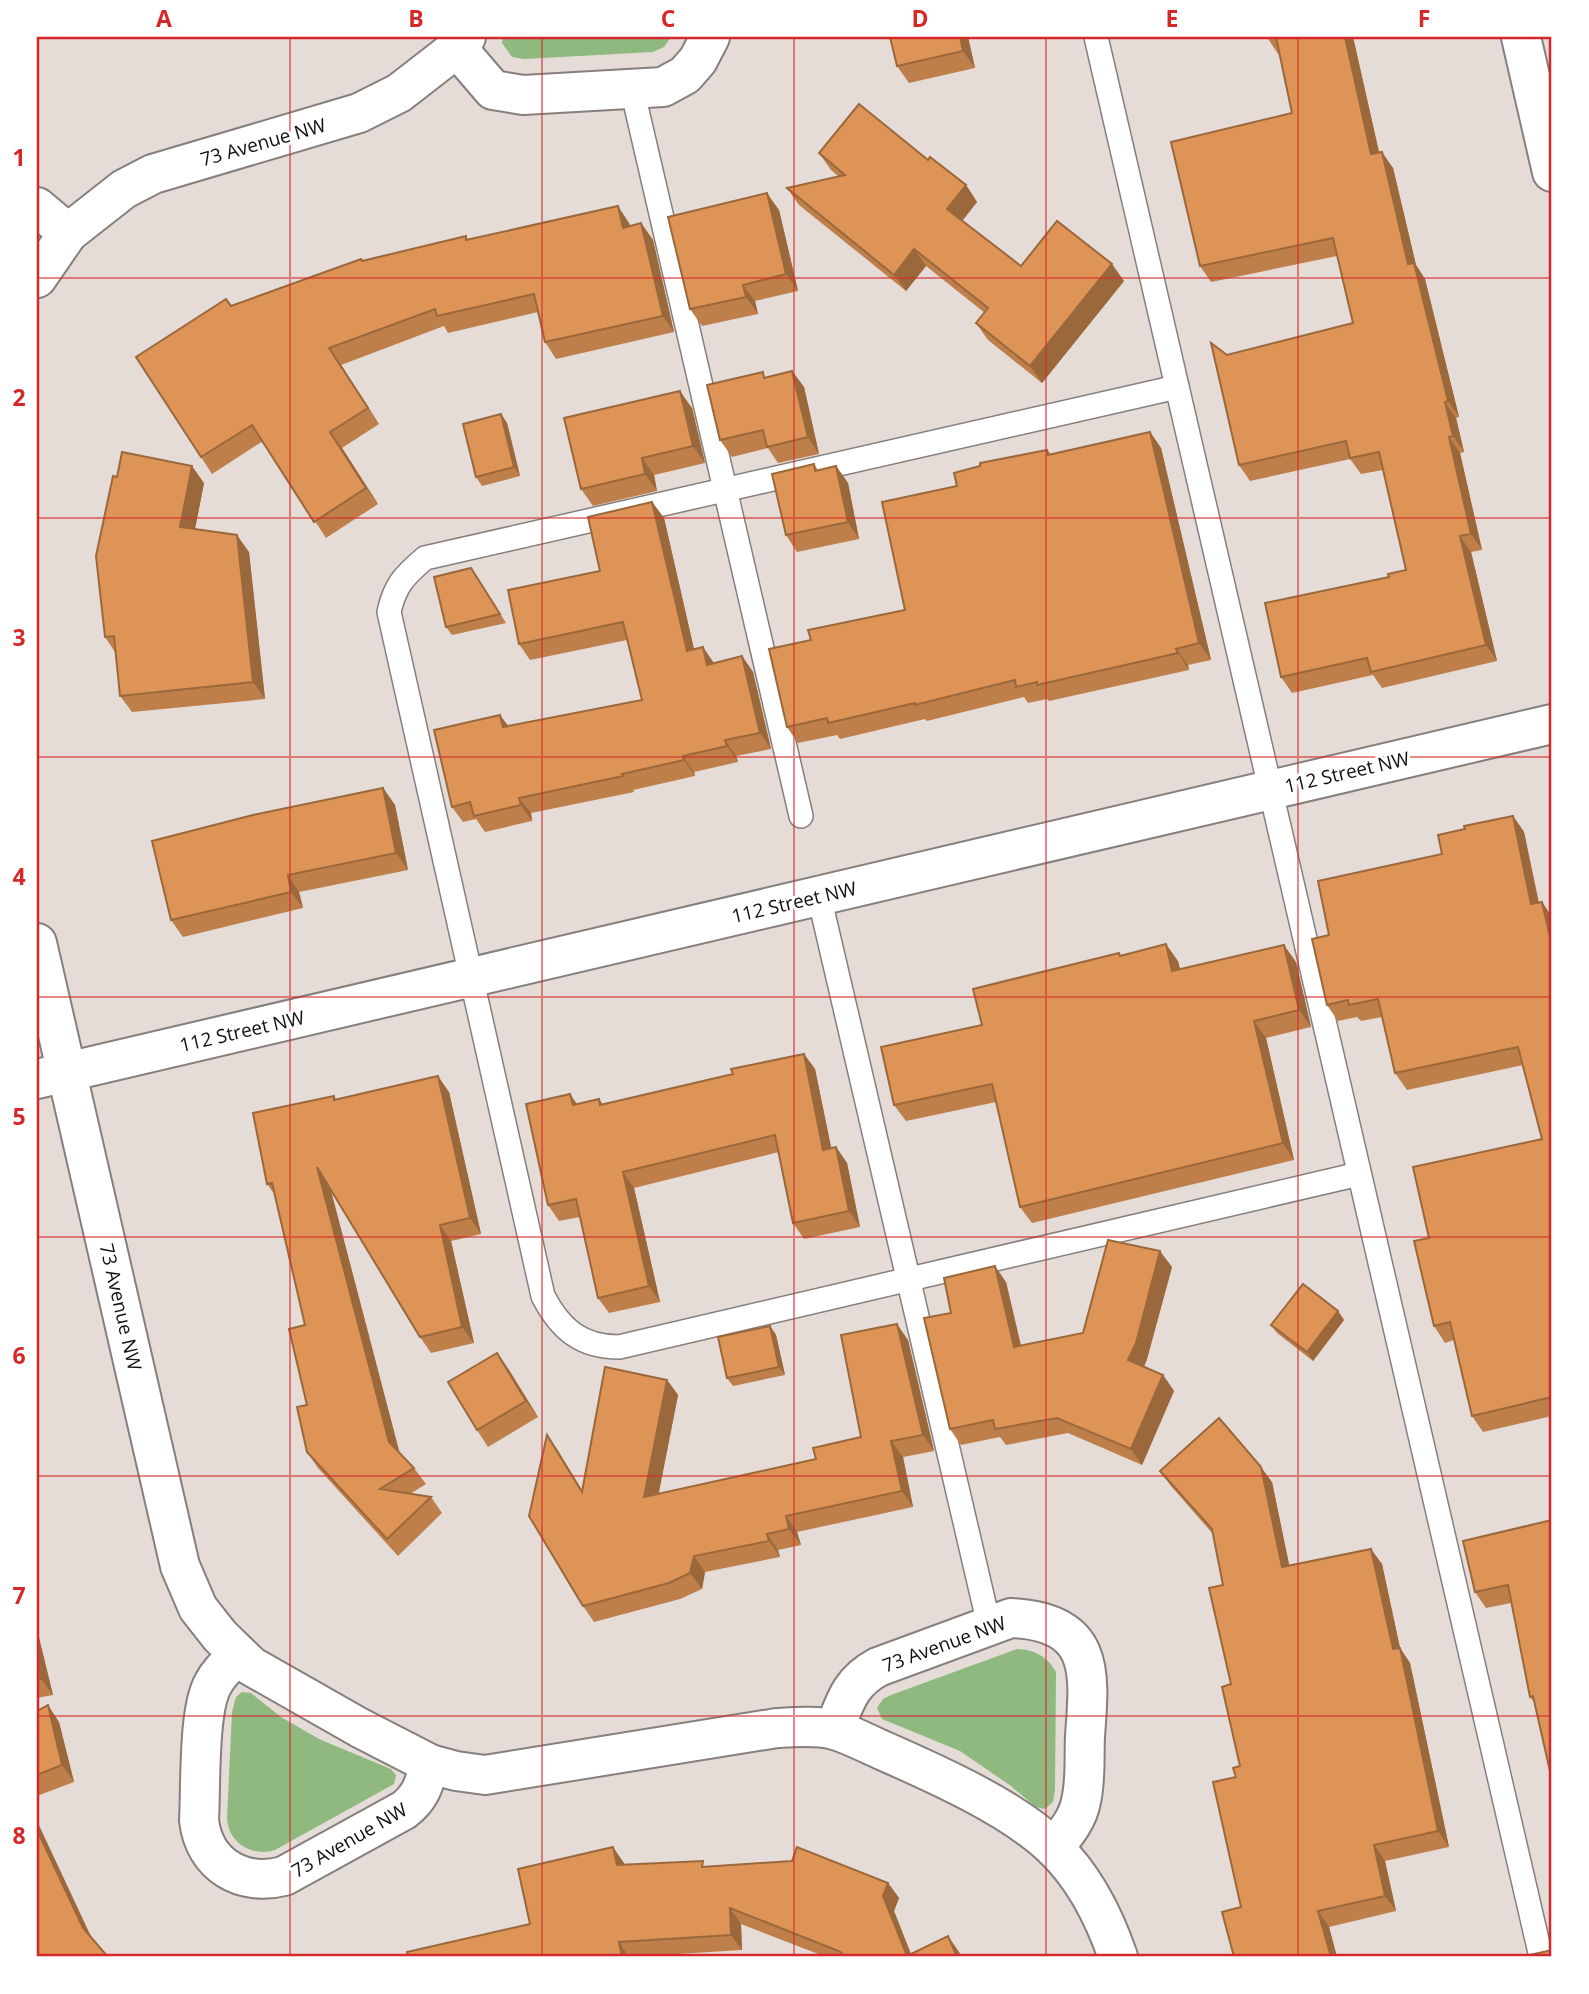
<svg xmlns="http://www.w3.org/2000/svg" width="1589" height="1994" font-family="'Open Sans',sans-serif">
<rect width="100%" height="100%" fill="#e5dcd8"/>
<g fill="#8fb97f">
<path d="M503,37H671L664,47L653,52L524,59L512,57L502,43Z"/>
<path d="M1017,1649C1035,1650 1047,1656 1056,1672L1055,1790L1053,1802L1045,1809L1036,1807L1011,1786L960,1751L882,1719L877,1708L883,1699L891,1695Z"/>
<path d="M242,1692L251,1693L281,1717L319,1739L391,1769L396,1775L394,1784L275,1850C253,1857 229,1844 227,1819L232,1712L236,1697Z"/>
</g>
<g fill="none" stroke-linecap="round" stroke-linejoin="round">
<g stroke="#867f7b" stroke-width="26">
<g id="lane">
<path d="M1096,37L1541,1957"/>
<path d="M632,89L801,816"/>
<path d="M1177,387L425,558C404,576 395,585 389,612L543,1296C560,1329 581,1347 619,1347L1359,1174"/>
<path d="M819,896L989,1625"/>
</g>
</g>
<g stroke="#867f7b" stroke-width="42">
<g id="street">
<path d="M457,48L493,90L523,95L663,87L685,75L698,60L710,37"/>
<path d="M37,207L68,233"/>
<path d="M37,278L68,233L124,189L153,174L359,113L399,93L457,48L466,37"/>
<path d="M37,943L180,1566L198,1608L220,1636L251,1666L360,1728L430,1764L456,1771L485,1775L777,1728C795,1727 817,1725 835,1730C851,1735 868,1744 884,1751C936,1774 1013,1808 1054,1848C1084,1877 1105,1919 1118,1957"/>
<path d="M37,1079L1552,724"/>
<path d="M238,1655C229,1664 219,1672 213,1684C198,1710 201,1787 199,1820C204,1865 242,1887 284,1876L404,1810C421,1797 424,1784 430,1764"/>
<path d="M834,1730C845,1702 850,1682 878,1667L1011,1618C1095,1622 1090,1671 1085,1736C1084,1757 1086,1781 1081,1801C1078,1819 1065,1834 1054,1848"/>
</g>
</g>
<g stroke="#867f7b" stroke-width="42">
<path id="secondary" d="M1521,37L1552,172"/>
</g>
<use href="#lane" stroke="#fff" stroke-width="23"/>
<use href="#street" stroke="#fff" stroke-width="38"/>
<use href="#secondary" stroke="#fff" stroke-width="38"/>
</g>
<g fill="#bf7f4a">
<path d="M890,37H968L975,68L909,83L897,66Z"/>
<path d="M1267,37H1353L1379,152L1393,168L1416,265L1425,279L1459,417L1456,418L1464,452L1460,453L1482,550L1471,552L1497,661L1382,688L1373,675L1292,693L1281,677L1389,577L1406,570L1383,470L1361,474L1350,459L1250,481L1239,465L1227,355L1353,323L1337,256L1211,282L1200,266L1292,113L1280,53L1278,54Z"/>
<path d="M819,153L928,160L966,185L977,202L962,221L1021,266L1124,281L1042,383L988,340L976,323L985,313L926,266L906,291L799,205L787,188L838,176L831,170Z"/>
<path d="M779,210L798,291L755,301L758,314L702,326L690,309Z"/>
<path d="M629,223L630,226L641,223L653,240L674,332L556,359L545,342L538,312L448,333L444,326L341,365L379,424L342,448L378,504L326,538L263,441L212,474L201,457L231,306L363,261L468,239Z"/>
<path d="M792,371L804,387L819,454L778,463L768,448L732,457L720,440L767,377Z"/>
<path d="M692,408L705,463L654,475L657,491L593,506L581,489Z"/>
<path d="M501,414L507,423L520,476L482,486L476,477Z"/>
<path d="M1150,432L1161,448L1211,660L1188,665L1189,670L1049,701L1047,699L1028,703L1024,697L927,721L925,719L840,739L837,735L798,743L787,727L811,640L905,610L1047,450L1051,454Z"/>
<path d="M814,464L818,470L836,466L848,483L859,539L797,552L786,535Z"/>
<path d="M204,483L195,529L249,552L265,699L132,712L120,696L115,652L105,637Z"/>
<path d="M652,502L664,518L694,649L714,663L742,656L753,672L771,749L736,756L738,762L694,772L695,776L633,790L634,792L531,813L532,821L485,832L476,819L463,822L452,807L508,726L642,700L627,640L530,660L519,644L600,571Z"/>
<path d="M477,577L506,623L452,635L446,627Z"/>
<path d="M383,788L395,805L408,870L299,892L303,908L183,937L171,920Z"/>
<path d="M1513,816L1524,832L1539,902H1542L1552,917V1416L1483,1432L1472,1416L1454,1340L1445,1343L1434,1326L1429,1238L1542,1139L1523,1065L1407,1090L1395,1073L1382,1017L1361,1021L1357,1017L1338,1021L1327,1005L1329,935L1442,854L1465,829Z"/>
<path d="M1121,956L1178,961L1180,969L1296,962L1311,1027L1266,1038L1294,1160L1032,1223L1020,1207L996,1102L906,1121L894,1105L982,1025Z"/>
<path d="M804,1054L815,1069L831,1148L836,1147L847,1163L860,1227L804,1239L793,1223L779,1152L634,1188L660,1302L609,1313L598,1298L580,1217L559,1221L548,1205L577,1104L599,1099L603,1104L733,1074Z"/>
<path d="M449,1092L481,1234L451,1241L474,1343L431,1353L420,1337L330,1188L399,1452L414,1468L426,1484L410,1494L431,1497L442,1513L398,1556L318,1468L307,1452V1405L305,1325L275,1195L267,1184L334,1096L336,1099Z"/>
<path d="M1172,1267L1147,1359L1144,1367L1163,1375L1174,1391L1142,1465L1068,1433L1006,1445L1000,1437L961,1445L950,1429L951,1313L1006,1282L1021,1346L1083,1333Z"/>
<path d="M1338,1311L1344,1320L1313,1361L1277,1333L1271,1325Z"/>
<path d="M770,1326L776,1335L785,1375L733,1386L727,1378Z"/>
<path d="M908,1340L934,1451L903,1457L913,1507L797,1532L801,1545L778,1550L780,1557L705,1572L702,1589L680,1599L594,1622L583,1606L547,1435L558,1451L582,1491L667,1380L678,1395L658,1494L816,1459L861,1437Z"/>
<path d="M497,1353L509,1370L538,1417L488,1447L477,1430Z"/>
<path d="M1160,1471L1272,1482L1289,1566L1382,1564L1400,1648L1410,1663L1449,1847L1385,1861L1396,1911L1329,1927L1337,1957H1234L1241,1907L1236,1777L1240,1766L1231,1684L1223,1585L1213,1534L1171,1486Z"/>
<path d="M1552,1520L1534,1702L1530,1697L1511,1603L1486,1608L1475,1592Z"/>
<path d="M37,1632L53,1695L37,1698Z"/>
<path d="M37,1711L59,1722L74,1782L37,1796Z"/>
<path d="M624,1863V1865L707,1867L888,1883L899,1898L894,1911L911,1954L959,1952L961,1957H826L741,1924L742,1950L629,1957L530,1924Z"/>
</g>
<g fill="#9b683c">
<path d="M960,37H968L975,68L963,51Z"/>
<path d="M1345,37H1353L1383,170L1371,154Z"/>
<path d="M1382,152L1393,168L1416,265L1425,279L1459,417L1448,401L1408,264Z"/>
<path d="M966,185L977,202L959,225L947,209Z"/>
<path d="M767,193L779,210L798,291L786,274Z"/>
<path d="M618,206L629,223L634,244L623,228Z"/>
<path d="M641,223L653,240L674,332L663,316Z"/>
<path d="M914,249L926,266L906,291L894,275Z"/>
<path d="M1112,264L1124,281L1042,383L1030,366Z"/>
<path d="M743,285L755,301L758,314L746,297Z"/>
<path d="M329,348L341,365L379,424L368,408Z"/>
<path d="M792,371L804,387L819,454L808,437Z"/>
<path d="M680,391L692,408L705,463L693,446Z"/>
<path d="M1445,402L1456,418L1464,452L1453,436Z"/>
<path d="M501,414L507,423L520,476L514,467Z"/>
<path d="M330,432L342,448L378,504L366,488Z"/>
<path d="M1150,432L1161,448L1211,660L1199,643Z"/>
<path d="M1449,437L1460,453L1482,550L1471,534Z"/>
<path d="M642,458L654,475L657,491L645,474Z"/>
<path d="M192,466L204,483L192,544L180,527Z"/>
<path d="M836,466L848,483L859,539L848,522Z"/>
<path d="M652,502L664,518L698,667L687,651Z"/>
<path d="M237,535L249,552L265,699L253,682Z"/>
<path d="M1460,536L1471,552L1497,661L1486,645Z"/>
<path d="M703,647L714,663L707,665Z"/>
<path d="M1176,649L1188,665L1189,670L1178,653Z"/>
<path d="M742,656L753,672L771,749L760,733Z"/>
<path d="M500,715L512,731L503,727Z"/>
<path d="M725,740L736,756L738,762L727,746Z"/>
<path d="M683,756L694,772L695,776L684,760Z"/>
<path d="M383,788L395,805L408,870L396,853Z"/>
<path d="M519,798L531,813L532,821L521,805Z"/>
<path d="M1513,816L1524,832L1542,921L1531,904Z"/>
<path d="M288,875L299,892L303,908L291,892Z"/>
<path d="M1542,902L1552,917V946Z"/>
<path d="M1166,944L1178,961L1184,987L1172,971Z"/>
<path d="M1284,945L1296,962L1311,1027L1299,1010Z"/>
<path d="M1254,1021L1266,1038L1294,1160L1283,1143Z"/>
<path d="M804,1054L815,1069L835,1166L823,1150Z"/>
<path d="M438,1076L449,1092L481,1234L470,1218Z"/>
<path d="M570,1094L581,1110L573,1105Z"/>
<path d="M836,1147L847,1163L860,1227L849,1211Z"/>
<path d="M317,1167L329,1183L401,1458L389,1442Z"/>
<path d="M623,1172L634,1188L660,1302L649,1286Z"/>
<path d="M440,1225L451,1241L474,1343L462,1327Z"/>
<path d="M1160,1251L1172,1267L1147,1359L1140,1376L1128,1360Z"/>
<path d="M995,1266L1006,1282L1025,1363L1014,1347Z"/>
<path d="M1338,1311L1344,1320L1313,1361L1307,1352Z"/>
<path d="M897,1324L908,1340L934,1451L923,1435Z"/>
<path d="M770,1326L776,1335L785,1375L779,1367Z"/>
<path d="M497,1353L509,1370L538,1417L526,1401Z"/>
<path d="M1163,1375L1174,1391L1142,1465L1131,1449Z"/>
<path d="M667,1380L678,1395L655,1513L644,1497Z"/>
<path d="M547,1435L558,1451L593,1508L582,1492Z"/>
<path d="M891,1441L903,1457L913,1507L902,1491Z"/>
<path d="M1261,1467L1272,1482L1293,1583L1282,1567Z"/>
<path d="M786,1516L797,1532L801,1545L789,1529Z"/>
<path d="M767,1534L778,1550L780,1557L769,1541Z"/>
<path d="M1371,1549L1382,1564L1400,1648L1410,1663L1449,1847L1438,1831L1393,1649Z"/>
<path d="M694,1556L705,1572L702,1589L690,1573Z"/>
<path d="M37,1632L38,1633L53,1695L41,1679L37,1660Z"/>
<path d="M48,1705L59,1722L74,1782L62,1765Z"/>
<path d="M37,1821L95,1945L83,1928L37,1830Z"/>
<path d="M1374,1845L1385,1861L1396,1911L1385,1896Z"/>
<path d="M613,1847L624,1863L628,1881L617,1865Z"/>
<path d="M888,1883L899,1898L894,1911L912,1957H908L883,1896Z"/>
<path d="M730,1908L741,1924L742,1950L731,1935Z"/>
<path d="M1318,1911L1329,1927L1337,1957H1331Z"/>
<path d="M948,1936L959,1952L961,1957H957Z"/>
<path d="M619,1942L629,1957H622Z"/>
</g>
<g fill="#de9456" stroke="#9b683c" stroke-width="2">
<path d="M890,37H960L963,51L897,66Z"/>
<path d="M1276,37H1345L1371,154L1382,152L1408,264L1414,263L1448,401L1445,402L1453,436L1449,437L1471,534L1460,536L1486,645L1371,672L1367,658L1281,677L1265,603L1389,577L1388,574L1406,570L1379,452L1350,458L1346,441L1239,465L1211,343L1227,355L1353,323L1333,238L1200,266L1171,142L1292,113Z"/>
<path d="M859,104L928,160L930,157L966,185L947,209L1021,266L1057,221L1112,264L1030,366L976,323L988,308L914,249L894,275L787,188L845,175L819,153Z"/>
<path d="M767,193L786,274L743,285L746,297L690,309L668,217Z"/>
<path d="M618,206L623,228L641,223L663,316L545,342L534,294L437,316L435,309L329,348L368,408L330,432L366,488L314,522L252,425L201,457L136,357L226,299L231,306L361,259L362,261L466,236V240Z"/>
<path d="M792,371L808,437L767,447L763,430L720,440L707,385L763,372L764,378Z"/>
<path d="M680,391L693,446L642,458L645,474L581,489L564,418Z"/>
<path d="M501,414L514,467L476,477L463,424Z"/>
<path d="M1150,432L1199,643L1176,649L1178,653L1037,685V682L1016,687L1015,680L915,705V703L828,723L827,718L787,727L769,649L811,640L808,630L905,610L882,502L957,486L954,473L980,466V463L1047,450L1048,455Z"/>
<path d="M122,452L192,466L180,527L237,535L253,682L120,696L114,636L105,637L96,556L113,476L117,477Z"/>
<path d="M814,464L815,471L836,466L848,522L786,535L772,474Z"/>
<path d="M652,502L687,651L703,647L707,665L742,656L760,733L725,740L727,746L683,756L684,760L622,774L623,776L519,798L521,805L474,816L470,802L452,807L434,730L500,715L503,727L642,700L623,622L519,644L508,590L600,571L588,517Z"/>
<path d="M471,568L500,614L446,627L434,577Z"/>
<path d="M383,788L396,853L288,875L291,892L171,920L152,841L253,815Z"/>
<path d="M1513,816L1531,904L1542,902L1552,946V1397L1472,1416L1450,1322L1434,1326L1414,1241L1429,1238L1413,1167L1542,1139L1518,1047L1395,1073L1378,999L1349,1005L1348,1000L1327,1005L1312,939L1329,935L1318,881L1442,854L1438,835L1465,829L1464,826Z"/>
<path d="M1166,944L1172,971L1284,945L1299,1010L1254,1021L1283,1143L1020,1207L992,1084L894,1105L881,1047L982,1025L973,989L1119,953L1120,956Z"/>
<path d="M804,1054L823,1150L836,1147L849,1211L793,1223L775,1135L623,1172L649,1286L598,1298L576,1199L548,1205L526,1104L570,1094L573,1105L599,1099L600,1105L733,1074L731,1069Z"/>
<path d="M438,1076L470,1218L440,1225L462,1327L420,1337L317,1167L389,1442L414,1468L380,1489L431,1497L387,1539L307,1452L297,1407L307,1405L289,1329L305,1325L272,1183L267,1184L253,1113L334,1096V1100Z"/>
<path d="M1108,1240L1160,1251L1136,1343L1128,1360L1163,1375L1131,1449L1057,1418L995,1429L993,1420L950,1429L924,1318L951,1313L944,1278L995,1266L1014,1347L1083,1333Z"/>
<path d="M1303,1284L1338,1311L1307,1352L1271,1325Z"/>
<path d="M897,1324L923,1435L891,1441L902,1491L786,1516L789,1529L767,1534L769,1541L694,1556L690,1573L669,1583L583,1606L529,1516L547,1435L582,1492L605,1367L667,1380L644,1497L816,1459L813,1448L861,1437L841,1335Z"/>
<path d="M770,1326L779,1367L727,1378L718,1337Z"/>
<path d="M497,1353L526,1401L477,1430L448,1382Z"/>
<path d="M1219,1418L1261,1467L1282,1567L1371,1549L1393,1649L1400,1648L1438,1831L1374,1845L1385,1896L1318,1911L1331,1957H1234L1222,1912L1241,1907L1213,1782L1236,1777L1233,1768L1240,1766L1222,1687L1231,1684L1209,1588L1223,1585L1212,1529L1160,1471Z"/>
<path d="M1552,1520V1780L1533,1696L1530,1697L1508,1585L1475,1592L1463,1541Z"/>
<path d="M37,1660L41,1679L37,1680Z"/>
<path d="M48,1705L62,1765L37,1775V1711Z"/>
<path d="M37,1830L83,1928L108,1957H37Z"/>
<path d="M613,1847L617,1865L703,1861L702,1867L792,1861L797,1847L888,1883L883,1896L907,1956L948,1936L957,1957H843L841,1952L730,1908L731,1935L619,1942L622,1957H408L407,1952L530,1924L518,1869Z"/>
<path d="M1552,1950V1957H1521Z"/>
</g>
<path fill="none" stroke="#d62828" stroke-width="2" stroke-opacity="0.55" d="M290,37V1957M542,37V1957M794,37V1957M1046,37V1957M1298,37V1957M37,278H1552M37,518H1552M37,757H1552M37,997H1552M37,1237H1552M37,1476H1552M37,1716H1552"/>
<g text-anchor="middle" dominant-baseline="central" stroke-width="6" stroke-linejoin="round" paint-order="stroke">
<g font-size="19" fill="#120f0e" stroke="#fff">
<text transform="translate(263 142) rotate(-16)">73 Avenue NW</text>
<text transform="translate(1347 772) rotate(-13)">112 Street NW</text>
<text transform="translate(794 902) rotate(-13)">112 Street NW</text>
<text transform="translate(242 1031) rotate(-13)">112 Street NW</text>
<text transform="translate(121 1307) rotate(77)">73 Avenue NW</text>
<text transform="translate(944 1644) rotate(-20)">73 Avenue NW</text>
<text transform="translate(349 1840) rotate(-30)">73 Avenue NW</text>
</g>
</g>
<rect width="1589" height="1994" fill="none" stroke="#ffffff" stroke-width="77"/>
<rect x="38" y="38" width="1512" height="1917" fill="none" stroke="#d62828" stroke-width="2.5"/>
<g font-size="23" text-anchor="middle" font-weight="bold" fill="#d62828">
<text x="164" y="27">A</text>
<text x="416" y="27">B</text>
<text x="668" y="27">C</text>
<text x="920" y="27">D</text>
<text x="1172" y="27">E</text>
<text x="1424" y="27">F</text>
<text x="19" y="166">1</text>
<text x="19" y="406">2</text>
<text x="19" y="646">3</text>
<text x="19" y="885">4</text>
<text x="19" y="1125">5</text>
<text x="19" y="1364">6</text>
<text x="19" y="1604">7</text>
<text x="19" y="1844">8</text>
</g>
</svg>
